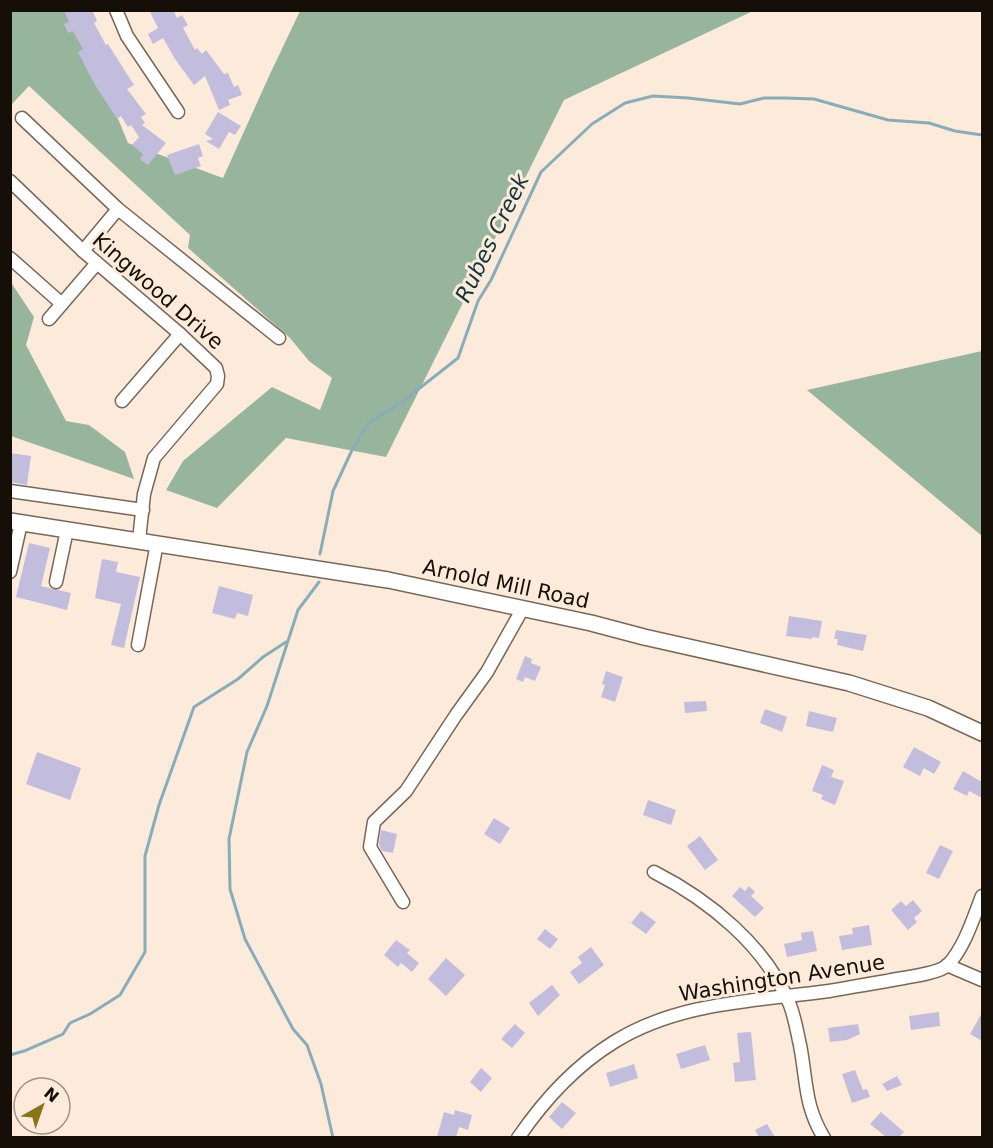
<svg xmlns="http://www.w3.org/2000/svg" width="993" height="1148" font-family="'DejaVu Sans',sans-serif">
<rect width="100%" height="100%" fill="#fcebdb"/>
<g fill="#97b49d">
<path d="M11,11H74L128,143L223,178L270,74L300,11H753L564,100L386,457L286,438L217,508L166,490L183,461L272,387L320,410L332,378L309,361L290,338L188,248L190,235L29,86L11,105Z"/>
<path d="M10,281L34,317L26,345L66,421L89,425L125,452L134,479L11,436Z"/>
<path d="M982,351V536L807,390Z"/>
</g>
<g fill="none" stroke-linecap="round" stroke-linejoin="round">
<g stroke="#87aeb8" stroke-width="3">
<path d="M320,554L333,491L352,450L368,424L402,402L458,358L478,301L491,280L541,172L592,124L625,103L653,96L688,98L740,104L764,98H785L814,99L888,120L929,123L955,131L982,135"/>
<path d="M319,582L298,610L267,706L247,752L229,839L230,889L245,939L293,1029L307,1045L321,1084L333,1138"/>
<path d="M10,1055L24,1051L63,1034L70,1023L90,1014L120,995L145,952V856L159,805L194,707L238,679L263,657L286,642"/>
</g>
</g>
<g fill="#c3bddd">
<path d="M64,10H92L97,21L94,23L106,45L108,44L134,85L127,89L146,114L141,117L145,123L142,125L166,143L148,165L140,159L143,154L132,145L139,137L131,125L128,127L121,116L117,119L95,85L78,52L83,49L73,31L68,33L64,24L69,22Z"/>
<path d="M149,10H173L177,18L182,15L188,25L183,28L195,50L197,48L202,54L206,50L224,74L228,73L234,87L238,85L242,95L228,100L230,105L219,110L205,76L194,85L175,59L163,38L153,44L148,34L158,28Z"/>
<path d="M218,112L241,126L235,135L229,132L219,149L206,141L213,139L205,134Z"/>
<path d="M199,144L203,156L198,158L201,166L175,175L167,155Z"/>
<path d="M10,453L31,456L27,485L10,482Z"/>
<path d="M29,543L50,548L41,586L71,593L67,610L16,597Z"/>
<path d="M102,559L118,562L116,572L140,577L124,648L111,645L121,604L95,598Z"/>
<path d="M219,586L253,595L248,616L237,613L235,619L212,613Z"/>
<path d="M789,616L822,621L819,638L812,637V639L786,636Z"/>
<path d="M836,630L867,635L863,651L837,645L838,639H834Z"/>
<path d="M525,656L532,659L531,663L541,667L535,681L525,677L523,682L516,679Z"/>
<path d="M606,671L623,677L615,702L601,697L605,685L602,684Z"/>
<path d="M706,701L707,711L685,713L684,702Z"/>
<path d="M765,709L787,717L782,732L760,723Z"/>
<path d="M809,711L837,718L833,732L806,726Z"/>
<path d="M914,747L941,762L934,774L924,768L920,776L903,767Z"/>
<path d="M37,752L81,768L70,800L26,784Z"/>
<path d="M822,765L834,770L831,777L844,781L835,805L821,799L823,795L812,791Z"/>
<path d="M963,771L982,782V798L969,791L967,796L953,789Z"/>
<path d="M648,800L676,810L671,825L643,815Z"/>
<path d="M494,818L510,828L500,844L484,834Z"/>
<path d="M381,830L397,834L393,853L382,851L379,845Z"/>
<path d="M700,836L718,860L705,870L687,846Z"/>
<path d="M940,845L953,851L939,879L926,873Z"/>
<path d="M749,886L755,892L751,896L764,908L755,917L732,896L740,887L745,891Z"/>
<path d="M913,900L922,911L914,918L917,922L908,930L891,910L901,901L906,906Z"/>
<path d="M641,911L656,922L646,934L631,923Z"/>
<path d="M869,925L872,945L842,950L839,936L853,934L852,928Z"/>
<path d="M545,929L558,939L550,949L537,939Z"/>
<path d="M813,931L817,951L787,957L784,944L802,940L801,933Z"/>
<path d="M396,940L410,950L407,953L419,963L412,972L401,963L398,967L384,955Z"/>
<path d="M591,947L604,965L579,984L570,972L582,963L578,957Z"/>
<path d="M446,958L465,975L446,996L428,979Z"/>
<path d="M552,985L560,995L538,1016L529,1003Z"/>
<path d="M939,1012L940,1026L911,1030L909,1016Z"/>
<path d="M982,1013V1041L970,1034Z"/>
<path d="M515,1024L525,1033L512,1048L501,1039Z"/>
<path d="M858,1024L860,1034L847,1040L830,1042L828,1028Z"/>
<path d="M751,1032L756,1080L735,1082L733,1063L740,1062L737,1033Z"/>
<path d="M705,1045L710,1060L681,1069L676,1054Z"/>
<path d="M634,1064L638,1078L610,1087L606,1073Z"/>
<path d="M481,1068L492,1078L481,1092L470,1082Z"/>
<path d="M855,1070L863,1090L867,1089L870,1097L852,1103L842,1074Z"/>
<path d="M897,1076L902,1085L887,1091L882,1084Z"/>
<path d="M562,1102L576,1113L562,1129L549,1117Z"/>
<path d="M455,1110L472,1115L468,1130L459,1127L456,1137H437L444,1112L454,1115Z"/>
<path d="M881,1112L904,1132L899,1137H886L870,1124Z"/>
<path d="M767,1124L775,1137H759L755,1130Z"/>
</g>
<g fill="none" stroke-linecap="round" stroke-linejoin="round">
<g stroke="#796756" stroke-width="15">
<g id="minor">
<path d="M116,10L127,36L178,112"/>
<path d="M22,118L118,209L279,338"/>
<path d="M10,181L83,251L180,334L216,368L218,376L217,384L154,458L144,494L139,540"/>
<path d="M83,251L118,209"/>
<path d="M10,258L62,304"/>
<path d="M49,319L97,263"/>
<path d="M122,401L180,334"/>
<path d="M10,491L143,510"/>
<path d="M10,572L21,523"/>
<path d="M56,582L67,530"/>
<path d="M138,645L157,543"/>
<path d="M654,872C709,900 766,946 790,1005C795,1018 797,1032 800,1045C807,1081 804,1105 824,1138"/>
<path d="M403,902L370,847L374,822L406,791L456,715L487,672L523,608"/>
<path d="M947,965L982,980"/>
<path d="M518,1138C544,1100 575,1066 614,1042C678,1002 756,1001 829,991C848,988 867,984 887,981C900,978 939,974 948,965C965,946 973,919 982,896"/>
</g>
</g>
<g stroke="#796756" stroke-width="18">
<path id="major" d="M10,521L388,580L591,623L644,637L849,683L928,708L982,733"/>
</g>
<use href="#minor" stroke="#fff" stroke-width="12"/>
<use href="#major" stroke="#fff" stroke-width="15"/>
</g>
<g text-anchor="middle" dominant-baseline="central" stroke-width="6" stroke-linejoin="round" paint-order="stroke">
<g font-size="21" fill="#150f08" stroke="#fcebdb">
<text transform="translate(158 291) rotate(41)">Kingwood Drive</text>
<text transform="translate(506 584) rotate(12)">Arnold Mill Road</text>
<text transform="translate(782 978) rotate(-9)">Washington Avenue</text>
</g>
<g font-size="22" font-style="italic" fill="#10363f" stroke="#fcebdb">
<text transform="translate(492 238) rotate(-64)">Rubes Creek</text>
</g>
</g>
<rect width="993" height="1148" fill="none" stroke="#150f08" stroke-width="24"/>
<g transform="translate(42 1106) rotate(40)"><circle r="28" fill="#fcebdb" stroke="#a09387" stroke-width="1.5"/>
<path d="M0-4.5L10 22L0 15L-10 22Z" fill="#897518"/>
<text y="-9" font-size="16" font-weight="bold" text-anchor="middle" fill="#150f08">N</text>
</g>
</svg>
